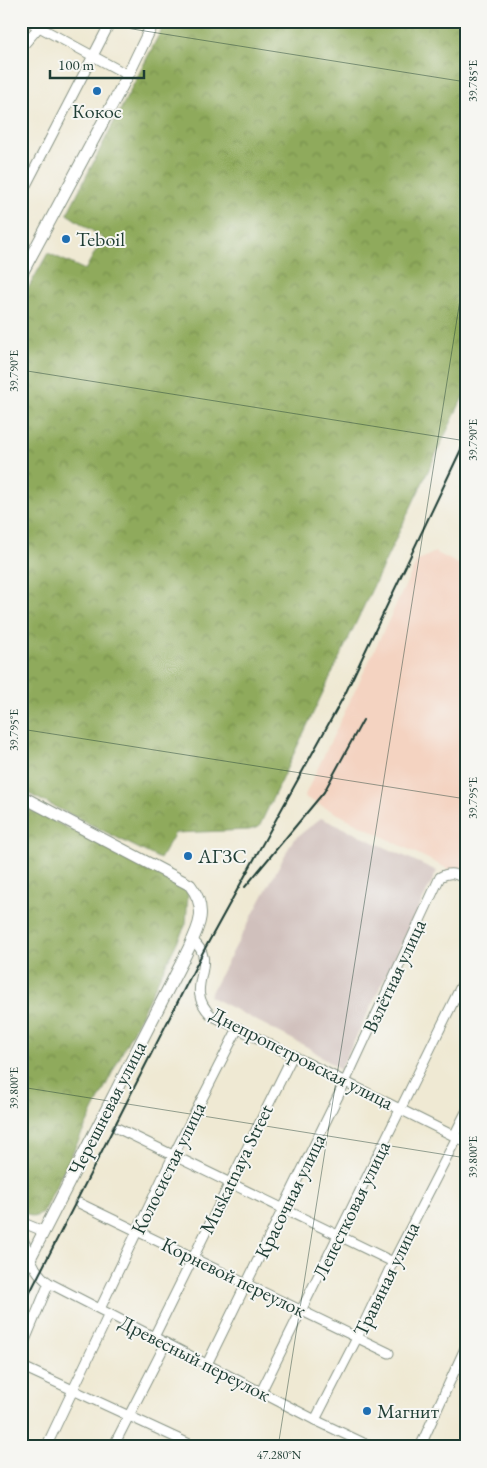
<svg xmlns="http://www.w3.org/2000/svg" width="487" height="1468" font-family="'EB Garamond',serif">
<defs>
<pattern id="forest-crowns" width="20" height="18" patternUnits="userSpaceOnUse" patternTransform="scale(1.25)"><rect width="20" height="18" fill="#8faa5b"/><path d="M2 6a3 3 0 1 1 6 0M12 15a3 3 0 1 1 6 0" fill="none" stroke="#748c4c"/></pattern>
</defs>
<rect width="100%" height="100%" fill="#f6f6f2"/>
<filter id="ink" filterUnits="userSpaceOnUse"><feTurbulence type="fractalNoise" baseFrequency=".02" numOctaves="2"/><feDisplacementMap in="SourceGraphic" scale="10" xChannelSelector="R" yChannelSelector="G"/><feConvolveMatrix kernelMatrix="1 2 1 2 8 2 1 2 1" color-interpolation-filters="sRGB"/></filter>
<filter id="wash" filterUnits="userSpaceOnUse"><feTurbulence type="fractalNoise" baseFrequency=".0096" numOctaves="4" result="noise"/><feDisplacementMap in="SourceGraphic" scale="20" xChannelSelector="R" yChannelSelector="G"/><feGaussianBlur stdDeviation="1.12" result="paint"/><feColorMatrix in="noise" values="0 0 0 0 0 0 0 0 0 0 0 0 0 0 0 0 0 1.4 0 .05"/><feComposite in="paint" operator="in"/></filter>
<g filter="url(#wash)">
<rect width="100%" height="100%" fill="#efe9d3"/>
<path fill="#f4d3c1" d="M435,552L466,568V878L304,797L417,561Z"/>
<path fill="#d0c0bc" d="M321,818L437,871L340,1070L311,1049L209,996L293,840Z"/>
<g fill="url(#forest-crowns)" stroke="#577448">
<path d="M166,21H454L466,27V391L259,827L249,830L175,833L160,859L21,790V301L48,253L85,270L103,238L67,214Z"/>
<path d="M21,805L184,885L188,894L186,924L42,1214L33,1217L21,1211Z"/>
</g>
</g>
<g filter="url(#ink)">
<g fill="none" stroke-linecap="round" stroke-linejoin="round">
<g stroke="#879384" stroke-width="11">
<g id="minor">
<path d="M28,21L128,75"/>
<path d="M21,48L39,27L42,21"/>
<path d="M21,195L111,21"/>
<path d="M192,940C222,964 181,986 211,1015L466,1142"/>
<path d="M117,1128L393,1262"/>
<path d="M454,1136L466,1112"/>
<path d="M79,1203L389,1353"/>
<path d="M21,1222L43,1231"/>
<path d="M21,1235C31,1255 31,1270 49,1283L315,1420L372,1447"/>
<path d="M100,1309L173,1156L238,1028"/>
<path d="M154,1337L293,1055"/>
<path d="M21,1350L49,1283"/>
<path d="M207,1364L345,1082L440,877C450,871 456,874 466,879"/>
<path d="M21,1366L196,1447"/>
<path d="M261,1392L466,976"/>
<path d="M315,1420L357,1338L393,1262L457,1137"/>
<path d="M46,1447L109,1314"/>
<path d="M113,1447L166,1343"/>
<path d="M420,1447L466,1346"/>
</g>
</g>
<g stroke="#879384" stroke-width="13">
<g id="major">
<path d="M21,275L128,75L154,21"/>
<path d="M21,796L190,885C211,912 196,932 184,958L21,1276"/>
</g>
</g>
<use href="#minor" stroke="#fff" stroke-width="9"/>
<use href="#major" stroke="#fff" stroke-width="11"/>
<g stroke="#1f3d34" stroke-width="2">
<path d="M245,887L324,792L363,720"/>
<path d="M21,1310L203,952L345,694L466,439"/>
</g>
</g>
</g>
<path fill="none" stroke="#1f3d34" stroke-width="1" stroke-opacity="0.45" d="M82,21L466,82M21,370L466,441M21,729L466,799M21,1087L466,1158M21,1446L27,1447M278,1447L466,262"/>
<g fill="#1f6fb2" stroke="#f6f6f2" stroke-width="2">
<circle cx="97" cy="91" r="5"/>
<circle cx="66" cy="239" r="5"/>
<circle cx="188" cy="856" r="5"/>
<circle cx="367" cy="1411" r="5"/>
</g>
<g text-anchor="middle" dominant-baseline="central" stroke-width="4" stroke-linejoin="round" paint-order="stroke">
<g font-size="20" fill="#1f3d34" stroke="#f6f6f2" text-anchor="start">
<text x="97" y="111" text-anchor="middle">Кокос</text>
<text x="76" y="239">Teboil</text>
<text x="198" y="856">АГЗС</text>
<text x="377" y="1411">Магнит</text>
</g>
<g font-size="20" fill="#1f3d34" stroke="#f6f6f2">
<text transform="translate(394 976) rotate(-65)">Взлётная улица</text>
<text transform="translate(302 1058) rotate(27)">Днепропетровская улица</text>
<text transform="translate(107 1108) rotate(-63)">Черешневая улица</text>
<text transform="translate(168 1168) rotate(-64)">Колосистая улица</text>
<text transform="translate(236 1169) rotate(-64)">Muskatnaya Street</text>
<text transform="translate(290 1196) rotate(-64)">Красочная улица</text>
<text transform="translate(351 1210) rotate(-64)">Лепестковая улица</text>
<text transform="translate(234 1277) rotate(26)">Корневой переулок</text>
<text transform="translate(386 1279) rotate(-64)">Травяная улица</text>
<text transform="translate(195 1358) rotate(27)">Древесный переулок</text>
</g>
</g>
<rect width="487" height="1468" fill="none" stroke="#f6f6f2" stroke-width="55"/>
<path d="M50 70v8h94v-8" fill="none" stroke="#1f3d34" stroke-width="2.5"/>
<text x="58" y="70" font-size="15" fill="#1f3d34" stroke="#f6f6f2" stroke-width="4" paint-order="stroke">100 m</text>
<rect x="28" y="28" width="432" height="1412" fill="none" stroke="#1f3d34" stroke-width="2"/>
<g font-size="12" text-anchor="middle" fill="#1f3d34">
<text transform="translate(473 81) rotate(-90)" y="4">39.785°E</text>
<text transform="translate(14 371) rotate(-90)" y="4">39.790°E</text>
<text transform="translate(473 440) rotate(-90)" y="4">39.790°E</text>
<text transform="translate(14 730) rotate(-90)" y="4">39.795°E</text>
<text transform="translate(473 798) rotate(-90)" y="4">39.795°E</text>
<text transform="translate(14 1088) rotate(-90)" y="4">39.800°E</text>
<text transform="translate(473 1157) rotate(-90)" y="4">39.800°E</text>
<text x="279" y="1459">47.280°N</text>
</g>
</svg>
